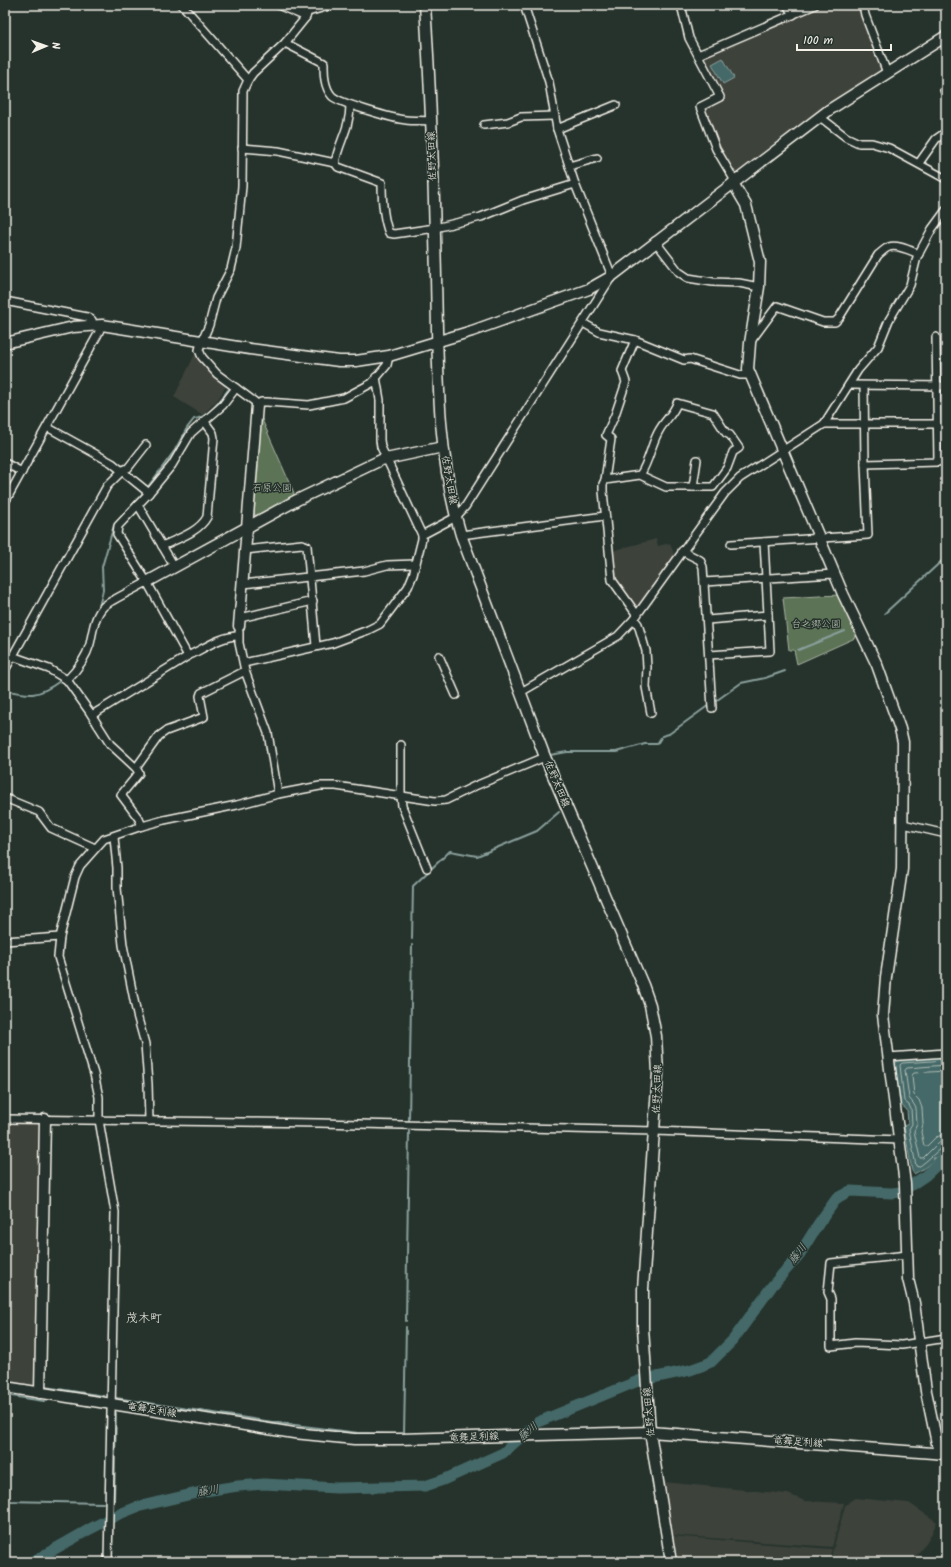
<svg xmlns="http://www.w3.org/2000/svg" width="951" height="1567" font-family="Kalam,'Klee One',sans-serif">
<rect width="100%" height="100%" fill="#26332d"/>
<filter id="ink" filterUnits="userSpaceOnUse"><feTurbulence type="fractalNoise" baseFrequency=".025" numOctaves="2"/><feDisplacementMap in="SourceGraphic" scale="8" xChannelSelector="R" yChannelSelector="G"/><feConvolveMatrix kernelMatrix="1 2 1 2 8 2 1 2 1" color-interpolation-filters="sRGB"/></filter>
<g filter="url(#ink)">
<g fill="#3c423a">
<path d="M821,5H860L884,69L825,107L735,175L718,148L704,115V107L723,98L703,57L704,55L801,14Z"/>
<path d="M195,354L226,386L219,398L203,415L174,397Z"/>
<path d="M656,539L658,546L670,543L675,557L637,608L635,609L614,578L611,551Z"/>
<path d="M5,1122L40,1123L34,1386L5,1381Z"/>
<path d="M663,1482L788,1494L805,1501L844,1503L832,1547L671,1535Z"/>
<path d="M855,1498L909,1503L937,1522L930,1537L912,1562H844L831,1557L845,1506L850,1501Z"/>
<path d="M671,1536L832,1549L828,1562H675Z"/>
</g>
<g fill="#5b7357" stroke="#a8b2a0">
<path d="M260,415L294,493L293,497L257,516L253,513Z"/>
<path d="M839,595L858,634L854,635L855,638L797,664L794,650H789L783,598Z"/>
</g>
<g fill="#446967" stroke="#8a9f9b">
<path d="M723,58L734,78L723,84L712,64Z"/>
<path d="M946,1056V1146C938,1159 927,1167 914,1174L912,1171L904,1126L908,1124L907,1110L900,1104L895,1064L899,1059Z"/>
</g>
<g fill="none" stroke-linecap="round" stroke-linejoin="round">
<g stroke="#aebbb4" stroke-width="1">
<path d="M946,1060L902,1063L900,1065L904,1101L909,1105L911,1109L912,1124L909,1129L916,1166L918,1167C926,1163 941,1146 946,1145"/>
<path d="M946,1065L907,1068L905,1070L909,1098L913,1103L916,1108L917,1124L914,1131L920,1158H923L939,1142L946,1140"/>
<path d="M946,1071L914,1073L912,1075L914,1095L919,1100L922,1108L923,1124L921,1132L924,1146H927L936,1137L946,1134"/>
</g>
<g stroke="#8a9f9b" stroke-width="2">
<path d="M147,488L175,450L187,428L194,419C208,418 220,401 228,390"/>
<path d="M99,607L103,590L102,567L114,525L144,492"/>
<path d="M885,613L946,557"/>
<path d="M798,650L845,631"/>
<path d="M69,673L84,651"/>
<path d="M5,690C31,696 38,697 60,681"/>
<path d="M713,703L741,683L765,678L785,671"/>
<path d="M568,797L550,755L567,752H616L645,744H657L662,736L669,734L709,705"/>
<path d="M412,939L413,886L450,851L477,856L537,831L559,812"/>
<path d="M409,1120L412,945"/>
<path d="M934,1158L938,1164"/>
<path d="M916,1178V1183"/>
<path d="M406,1321L409,1131"/>
<path d="M45,1387L104,1396"/>
<path d="M5,1395L44,1401"/>
<path d="M116,1398L279,1423L358,1433L397,1434"/>
<path d="M404,1434L406,1327"/>
<path d="M5,1501L103,1503"/>
<path d="M114,1501L116,1413"/>
</g>
<path stroke="#446967" stroke-width="11" d="M32,1562L90,1529L117,1515L137,1507L205,1491L238,1486L264,1484L337,1488L425,1486L443,1480L503,1453L538,1422L638,1381L690,1370L704,1365L711,1362L733,1340L772,1286L799,1255L819,1223L837,1198L850,1191L892,1193L901,1192L925,1176L946,1156"/>
<g stroke="#f4f1e8" stroke-width="10">
<g id="street">
<path d="M181,5L185,8L248,80"/>
<path d="M278,5L306,17"/>
<path d="M310,5L306,17L285,43L253,73L248,80L243,91L242,186L236,248L231,269L216,298L209,325L200,346L199,350L202,357L217,374L255,402L257,405L261,402H267L309,405L344,398L372,383L387,365L389,356"/>
<path d="M681,5L689,38L720,97L700,107L716,149L735,181"/>
<path d="M787,5L793,15"/>
<path d="M863,5L865,15L887,73"/>
<path d="M308,12L332,5"/>
<path d="M285,43L324,63C324,74 324,87 332,96C339,103 394,119 406,120C414,121 423,120 431,121"/>
<path d="M698,55L815,5"/>
<path d="M944,90L946,94"/>
<path d="M820,117L846,137L859,143H872L889,148L946,179"/>
<path d="M484,125L508,122L521,117L555,116"/>
<path d="M557,129L616,105"/>
<path d="M242,148L278,151L335,163L338,167L382,183C382,199 383,218 389,233L394,234L435,228L481,217L523,200L575,184"/>
<path d="M335,163C339,141 350,129 350,105"/>
<path d="M919,163L936,139L946,132"/>
<path d="M569,166L597,158"/>
<path d="M655,241L679,272L688,278L713,282L739,283L759,287"/>
<path d="M5,301L87,317L92,320L93,325"/>
<path d="M583,323L599,332L635,340L684,360L690,359L740,375H750"/>
<path d="M751,341L777,306L823,322H835L839,318L878,255C881,253 885,248 889,247C897,244 911,251 919,254"/>
<path d="M849,385L946,386"/>
<path d="M236,388L223,405L191,433L172,465L149,493L118,526L117,534L147,582L188,656C203,649 221,636 238,636"/>
<path d="M824,424H937"/>
<path d="M47,427L112,463L149,493"/>
<path d="M5,463L22,472"/>
<path d="M865,464L938,462L936,337"/>
<path d="M605,480L611,439L606,435L615,415L626,382L622,371L635,340"/>
<path d="M693,487L697,460"/>
<path d="M5,502L98,334L102,325"/>
<path d="M138,505L174,566"/>
<path d="M422,535L456,517L465,507L612,276L575,184L557,129L549,82L524,5"/>
<path d="M461,535L605,516"/>
<path d="M731,544L868,535L865,464L864,386"/>
<path d="M162,546C177,539 199,532 207,517L214,438L213,433L205,422"/>
<path d="M245,550L302,544L307,546L316,646"/>
<path d="M682,551L700,560L703,567L712,708"/>
<path d="M704,582L834,574"/>
<path d="M243,584L364,571L387,565L416,564"/>
<path d="M637,615L612,580L603,491V484L605,480L640,475L666,487H713L727,468L733,452L739,448L730,435L726,433L713,413L677,403C674,413 666,419 660,429C651,443 650,460 640,475"/>
<path d="M240,618L313,601"/>
<path d="M634,619L638,624L646,651L647,667L646,687L651,713"/>
<path d="M707,620L768,615"/>
<path d="M239,632V643L245,671L268,733L278,794"/>
<path d="M709,655L770,651L764,542"/>
<path d="M12,656L49,669L67,680L89,711L110,744L136,768L139,773L121,795L139,819L142,826"/>
<path d="M439,656L456,695"/>
<path d="M244,663L333,643L368,630L380,624L408,587L413,575L422,539V535L381,447L380,440V400L376,377"/>
<path d="M5,670L107,486L123,470L128,468L146,445"/>
<path d="M67,680C77,670 86,658 90,644C93,631 94,616 104,606C111,600 137,588 147,582"/>
<path d="M521,692L618,636L634,619L725,493L740,478L824,424L858,370L878,347L889,320L910,285L917,257L932,229L946,210"/>
<path d="M92,715L188,656"/>
<path d="M401,745V796L402,806L427,868"/>
<path d="M136,768L159,736L166,731L204,717L200,696L201,693L245,671"/>
<path d="M5,798L39,812L51,828L95,848"/>
<path d="M903,824L946,834"/>
<path d="M114,837L117,868V888L123,945L137,1015L145,1044L148,1084L149,1121"/>
<path d="M5,941L60,937"/>
<path d="M888,1057L946,1053"/>
<path d="M5,1119L319,1123L655,1131L900,1140"/>
<path d="M908,1255L831,1263L828,1292L831,1299V1346L855,1343L902,1345L946,1338"/>
<path d="M108,1562L115,1212L99,1120V1097L94,1074L58,957L60,937L75,877L80,866L104,839L142,826L164,820L237,805L278,794L320,786H336L435,801L446,800L475,786L545,757"/>
</g>
</g>
<g stroke="#f4f1e8" stroke-width="13">
<g id="secondary">
<path d="M425,5C431,95 434,186 436,277C438,363 436,452 461,535L545,757L643,985L650,1005L656,1036L658,1073L643,1289V1328L650,1432L671,1562"/>
<path d="M733,183L746,205L760,262L759,287L750,343L748,369L843,594L877,665L900,729L903,742L902,869L886,977L883,1015L905,1184L908,1279L914,1303L926,1391L939,1453"/>
<path d="M5,343L73,327L102,325L250,349L339,361H356L389,356L472,331L589,289L612,276L829,110L946,36"/>
<path d="M147,582L297,500L381,460L443,447"/>
<path d="M239,626L257,405"/>
<path d="M5,1387L294,1433L354,1439H400L650,1432L946,1454"/>
<path d="M40,1393L45,1119"/>
</g>
</g>
<use href="#street" stroke="#26332d" stroke-width="7"/>
<use href="#secondary" stroke="#26332d" stroke-width="10"/>
</g>
</g>
<g text-anchor="middle" dominant-baseline="central" stroke-width="3" stroke-linejoin="round" paint-order="stroke">
<g font-size="10" fill="#f4f1e8" stroke="#26332d">
<text transform="translate(432 156) rotate(-92)">佐野太田線</text>
<text transform="translate(449 480) rotate(80)">佐野太田線</text>
<text transform="translate(557 784) rotate(67)">佐野太田線</text>
<text transform="translate(657 1089) rotate(-88)">佐野太田線</text>
<text transform="translate(152 1410) rotate(9)">竜舞足利線</text>
<text transform="translate(649 1412) rotate(-95)">佐野太田線</text>
<text transform="translate(474 1437) rotate(-2)">竜舞足利線</text>
<text transform="translate(798 1442) rotate(4)">竜舞足利線</text>
</g>
<g font-size="10" fill="#b7bfae" stroke="#26332d">
<text x="272" y="488">石原公園</text>
<text x="816" y="624">台之郷公園</text>
</g>
<g font-size="11" font-style="italic" fill="#aebbb4" stroke="#26332d">
<text transform="translate(798 1254) rotate(-52)">藤川</text>
<text transform="translate(528 1432) rotate(-40)">藤川</text>
<text transform="translate(208 1491) rotate(-10)">藤川</text>
</g>
<g font-size="12" fill="#f4f1e8" stroke="#26332d">
<text x="144" y="1318">茂木町</text>
</g>
</g>
<rect width="951" height="1567" fill="none" stroke="#26332d" stroke-width="20"/>
<rect x="10" y="10" width="931" height="1547" fill="none" stroke="#f4f1e8" stroke-width="1.5" filter="url(#ink)"/>
<g transform="translate(46 46) rotate(88)" stroke="#26332d" stroke-width="3" paint-order="stroke">
<path d="M0-3L7 15L0 10L-7 15Z" fill="#f4f1e8"/>
<text y="-6" font-size="11" font-weight="bold" text-anchor="middle" fill="#f4f1e8">N</text>
</g>
<path d="M797 44v6h94v-6" fill="none" stroke="#f4f1e8" stroke-width="2"/>
<text x="803" y="44" font-size="12" fill="#f4f1e8" stroke="#26332d" stroke-width="3" paint-order="stroke">100 m</text>
</svg>
